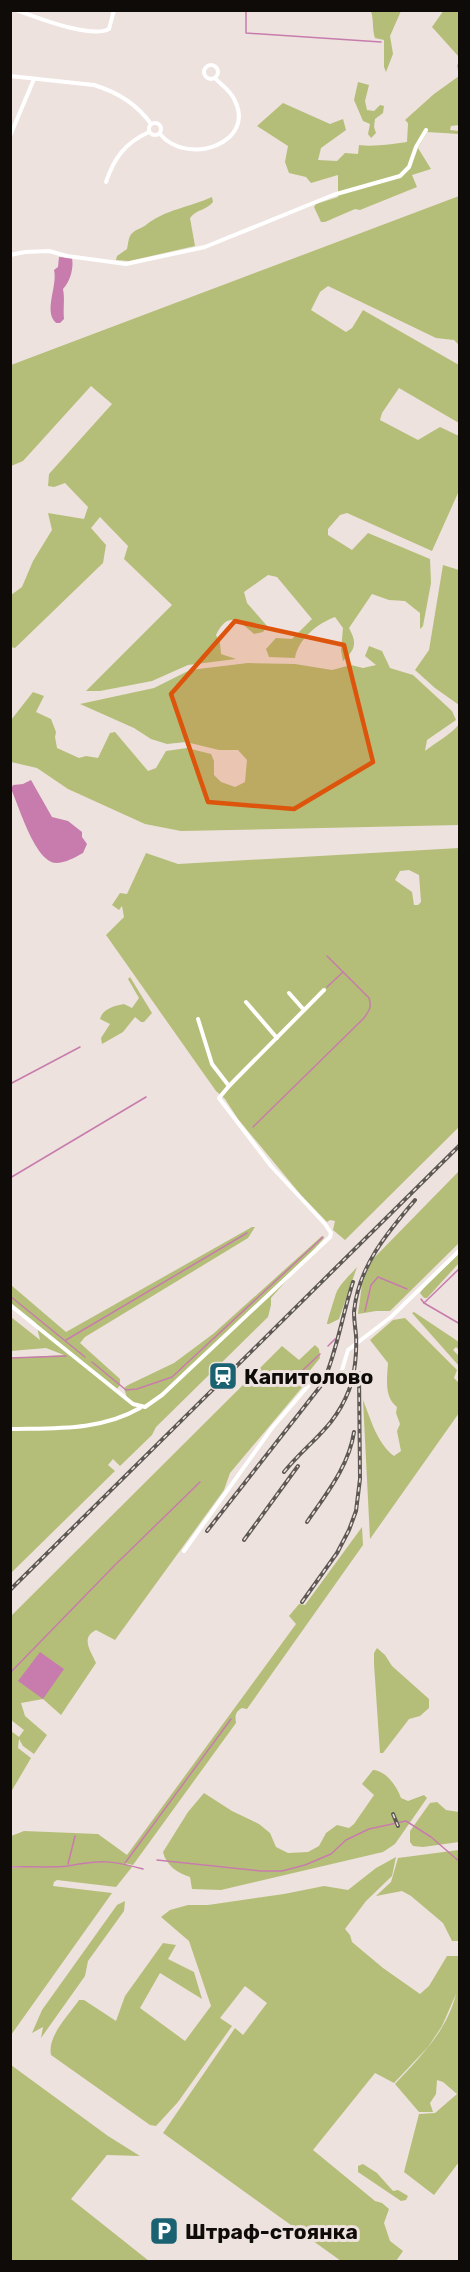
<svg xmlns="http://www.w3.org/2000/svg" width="470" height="2272" font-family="Rubik,sans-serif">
<rect width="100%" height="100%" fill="#ede2dd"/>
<g fill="#b5be78" fill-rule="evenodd">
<path d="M444,10L459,11V57L432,27Z"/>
<path d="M371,11H401L390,36L393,54L386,72L384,67V40L375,38C372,29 374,21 371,11Z"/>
<path d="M459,63V125L451,126L450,130L459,131V134L427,132L418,148L431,169L412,175L417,187L360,210L355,209L325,222H321L314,207L316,204L338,197V175L311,183L306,177L289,173L285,162L288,146L257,126L283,103L330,124L343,119L346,130L321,148L318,160L337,161L345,153L358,154L359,145C374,147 392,144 407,142L408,123L405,120L434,94L459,76L457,65Z"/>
<path d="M358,82L369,85L365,101L367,110L374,111L380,105L384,106L383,113L375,119L374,127L376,133L371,138L368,134L370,124L363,121L354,100Z"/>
<path d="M459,196V345L454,340L436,338L328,286L320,292L311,310L346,332L352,328L363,310L459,365V423L399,388L382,413L380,420L418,440L440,427L459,436L458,493L432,551L347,513L340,515L328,529V535L352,550L368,533L430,559L431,583L423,626L420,629V613L405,601L389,600L372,594L349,628C357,643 356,649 343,661L341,650L343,628L335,617C318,623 298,639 295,658L269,657L266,649L276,638L292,639L312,619L277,577L268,575L244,592L247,603L267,626L263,632L254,634C238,620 228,611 216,635L220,643L221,654L236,659L188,665L152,681L100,691H86L172,605L124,559L128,546L100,517L91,528L106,545L103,563L15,648L11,647V595L22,587L33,561L52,530L48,513L84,519L88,507L65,483L54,487L48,486L49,474L112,404L91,386L23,461L11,466V365Z"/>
<path d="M212,197L213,202C207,210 197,209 190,218L195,246L129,261L116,260L117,256L127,249C128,245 128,240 130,236C134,229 141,229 146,225C164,210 190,207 212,197Z"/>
<path d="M443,565L459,570V705L435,688L415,670L429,650Z"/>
<path d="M369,646L382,651L390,668L413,675L452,711L456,720L427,740L425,751C435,743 452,734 459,724V825L181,831L145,824L68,789L37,768L11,762V720L33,692L44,696L36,712L51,719L56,732L55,737L57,748L79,758L86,756L98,758L110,733L115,732L148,771L156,768L166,751L187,748L211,754L214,761V775L221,782L235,787L245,782L247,760L238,750H219L186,742L167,744L151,739L134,728L80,704L154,688L190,670L248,663L295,664L332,670L351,665L363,668L376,665L365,656Z"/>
<path d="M459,848V1127L345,1240L333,1230L335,1221L330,1220L327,1222L301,1195L238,1119L225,1099L216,1091L199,1067L106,935L124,917L122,906L119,910L112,905L120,893L127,894L146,853L178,864ZM409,870L419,875L421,902L418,905H414L412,892L395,880L400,871Z"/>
<path d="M130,977L152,1013L144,1022H141L135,1017L123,1032L102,1044L101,1038L110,1024L100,1019C103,1008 115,1006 124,1004L132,1008L139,998L128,979Z"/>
<path d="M459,1171V1243L390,1311H376L358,1314L362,1284L372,1260Z"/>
<path d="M252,1227H255L248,1238L85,1337L80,1343L120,1379V1385L117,1389L128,1401L124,1388L128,1385L174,1363L213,1334L322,1236L324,1238L271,1298V1305L268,1317L156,1427L152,1435L120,1466L113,1459L108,1465L115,1471L11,1573V1358L64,1355L46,1348L11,1351V1317L40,1340L36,1323L11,1303V1285L66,1332Z"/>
<path d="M459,1252V1263L427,1298H424L420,1293L423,1289Z"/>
<path d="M357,1267L339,1319L329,1324H327C327,1322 336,1293 337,1291C342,1282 351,1274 357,1267Z"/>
<path d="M414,1312L459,1342V1350L456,1347L453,1350L459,1356V1366L412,1313Z"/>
<path d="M405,1318L457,1370L454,1378L459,1383V1413L370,1539L363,1400C371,1420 377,1443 394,1456L401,1451L397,1431L400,1424L396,1413L397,1407C384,1397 387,1379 388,1363L370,1340L393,1320Z"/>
<path d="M315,1345L319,1349L320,1358L307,1374L304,1385L230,1473L224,1490L115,1640L96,1630C80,1638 91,1651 96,1663L61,1715L43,1699L21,1703L25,1716L47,1735L34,1754L23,1746L19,1739L18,1748L31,1758L11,1792V1731L19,1737L24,1730L11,1720V1616L282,1346L299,1360Z"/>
<path d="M362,1527L363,1545L247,1709L242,1708C235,1712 235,1716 236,1723L133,1865L124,1863L132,1867L116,1887L57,1880L54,1882L53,1886L112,1893L11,2035V1868L40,1866H11V1836L24,1831L98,1834L127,1855L296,1624L289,1616L299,1604L305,1605Z"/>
<path d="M377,1648L385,1655L392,1666L429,1699V1708L420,1716L409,1719L383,1753H380L374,1664V1653Z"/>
<path d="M373,1770C387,1771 397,1787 401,1798L408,1801L424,1795L427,1798L395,1844L383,1852L221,1890L192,1889L190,1877C177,1873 166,1865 163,1852L188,1812L204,1793L232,1811L259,1824L270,1833L276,1847L288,1853L308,1852L319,1846L326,1833L337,1825L349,1828L354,1824L374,1795L362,1784Z"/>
<path d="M437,1802L446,1810L459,1812V1842L423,1847L413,1846L410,1842V1831L430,1803Z"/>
<path d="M459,1850V1941H452L443,1923L411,1896L402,1891L376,1896L391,1882L398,1858Z"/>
<path d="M396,1857L392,1876L366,1901L345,1929L350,1935L352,1942L383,1968L420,1994L429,1986L447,1956H459V2162L434,2195L404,2172L419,2114L435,2113L457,2094L443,2082L437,2080L436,2094L430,2103L433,2112H419L395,2084C420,2057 447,2031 456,1994L442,2026L428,2047L394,2083L375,2073L313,2150L375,2201L382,2203L389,2209L384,2223L390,2241L403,2251L396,2261H341L163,2133L235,2028L243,2035L267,2003L245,1986L220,2018L232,2026L178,2102L156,2126L150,2125L51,2055C47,2036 69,2015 79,2000H84L116,2021L125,1996L163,1943L176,1945L168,1959L194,1972L202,1999L160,1973L140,2008L185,2041L211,2006L189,1941L161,1917L170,1910L188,1905H208L284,1894L324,1886L348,1890L376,1868Z"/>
<path d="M125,1901L124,1911L88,1961L85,1976L41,2038L43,2027L32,2033L42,2010L117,1905Z"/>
<path d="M11,2065L108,2136L140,2156L107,2155L71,2199L149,2261H11Z"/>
<path d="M363,2164L377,2173L393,2191L398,2190L408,2196L406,2200L401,2201L358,2172V2166Z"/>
</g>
<g fill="#c77cad">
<path d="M59,257L72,258C74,268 70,282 63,289C65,299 63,308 64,319L60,323H56C43,311 58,286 54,270L58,267Z"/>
<path d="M31,780L52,817L68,821L82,832V837L87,844L83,853C76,857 65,863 56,863C35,862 19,806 11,789L13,785L23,784Z"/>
<path d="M40,1652L64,1669L43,1699L18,1681Z"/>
</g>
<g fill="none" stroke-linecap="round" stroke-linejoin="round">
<g stroke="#c77cad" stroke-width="1.5">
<path d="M246,10V33L381,42"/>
<path d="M327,987L343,972"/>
<path d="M10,1084L80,1047"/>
<path d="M253,1127L364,1018C369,1011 372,1007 369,998L327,956"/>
<path d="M10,1178L146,1097"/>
<path d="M10,1296L85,1357"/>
<path d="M421,1299L424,1303L460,1268"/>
<path d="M424,1303L460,1324"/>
<path d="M365,1311L371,1285L378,1277L407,1289"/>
<path d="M66,1340L247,1233"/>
<path d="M328,1346L335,1339"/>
<path d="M10,1358L66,1356"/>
<path d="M92,1362L126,1390L137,1389L172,1377L323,1237"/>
<path d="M288,1384L320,1354"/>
<path d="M10,1673L114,1566L200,1482"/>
<path d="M157,1860L261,1871H282L305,1865L331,1854L346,1840L369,1829L406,1821L431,1837L460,1862"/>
<path d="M125,1863L231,1719"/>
<path d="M68,1864L75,1836"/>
<path d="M10,1867C29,1866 50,1868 68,1866C102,1860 110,1860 143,1869"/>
</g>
<g stroke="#fff" stroke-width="4">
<path d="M16,10C36,17 91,39 109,29L114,10"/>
<circle cx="211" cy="72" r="7"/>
<path d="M10,76L94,85C117,92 137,104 151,124"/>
<circle cx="155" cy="129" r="6"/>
<path d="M160,134C187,167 258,143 234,99C230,90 221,85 215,78"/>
<path d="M10,136L34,79"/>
<path d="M106,182C114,158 125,143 149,132"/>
<path d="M10,255L25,252L49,251L67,256L126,264L205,247L333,195L400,176L409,167L416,147L426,130"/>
<path d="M289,993L304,1010"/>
<path d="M246,1002L277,1038"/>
<path d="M198,1019L212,1064L229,1086"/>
<path d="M10,1305L133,1404L145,1407L162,1395L330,1237L331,1233L325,1224L271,1166L219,1098L229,1086L324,990"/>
<path d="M10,1429C55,1428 100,1431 140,1408"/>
<path d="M184,1551L272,1428L314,1379L322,1376L336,1378L342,1370L348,1350L391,1317L460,1250"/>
</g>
<g stroke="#5e5855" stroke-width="4">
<g id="rail">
<path d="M284,1472C308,1442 334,1429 349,1390C355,1374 357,1352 356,1335C355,1327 354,1319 354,1312C358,1267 387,1233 415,1200"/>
<path d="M307,1522C326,1494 349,1466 354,1432"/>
<path d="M207,1531L323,1383C337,1351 342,1316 353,1282"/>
<path d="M244,1540L298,1466"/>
<path d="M10,1590L460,1145"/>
<path d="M302,1602L337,1553L349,1530L356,1511L360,1479L359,1373"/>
<path d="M393,1814L398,1826"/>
</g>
</g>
<use href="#rail" stroke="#ede2dd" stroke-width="1.5" stroke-dasharray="4.5" stroke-linecap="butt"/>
</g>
<path fill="#dd550c" fill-opacity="0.2" stroke="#dd550c" stroke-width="4.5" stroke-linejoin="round" d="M235,621L344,645L373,762L294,809L208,802L171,694Z"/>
<defs>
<g id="station-square" transform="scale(1.5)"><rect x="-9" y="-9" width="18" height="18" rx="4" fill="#1a6271" stroke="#ede2dd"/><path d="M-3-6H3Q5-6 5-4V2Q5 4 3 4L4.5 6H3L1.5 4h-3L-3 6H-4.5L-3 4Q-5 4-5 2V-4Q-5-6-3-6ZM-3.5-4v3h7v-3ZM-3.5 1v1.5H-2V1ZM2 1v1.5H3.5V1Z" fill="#fff"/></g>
<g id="parking-square" transform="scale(1.5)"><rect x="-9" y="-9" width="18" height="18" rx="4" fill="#1a6271" stroke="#ede2dd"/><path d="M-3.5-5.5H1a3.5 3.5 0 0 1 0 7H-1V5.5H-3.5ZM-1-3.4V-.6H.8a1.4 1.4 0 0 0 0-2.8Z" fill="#fff"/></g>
</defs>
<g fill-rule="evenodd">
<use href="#station-square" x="223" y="1376"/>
<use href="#parking-square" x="164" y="2231"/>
</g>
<g text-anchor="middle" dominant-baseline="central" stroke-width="6" stroke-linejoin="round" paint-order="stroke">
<g font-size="21" font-weight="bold" fill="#0e0b09" stroke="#ede2dd" text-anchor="start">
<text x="244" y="1376">Капитолово</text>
<text x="185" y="2231">Штраф-стоянка</text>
</g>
</g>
<rect width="470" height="2272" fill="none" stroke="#0e0b09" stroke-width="24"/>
</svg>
